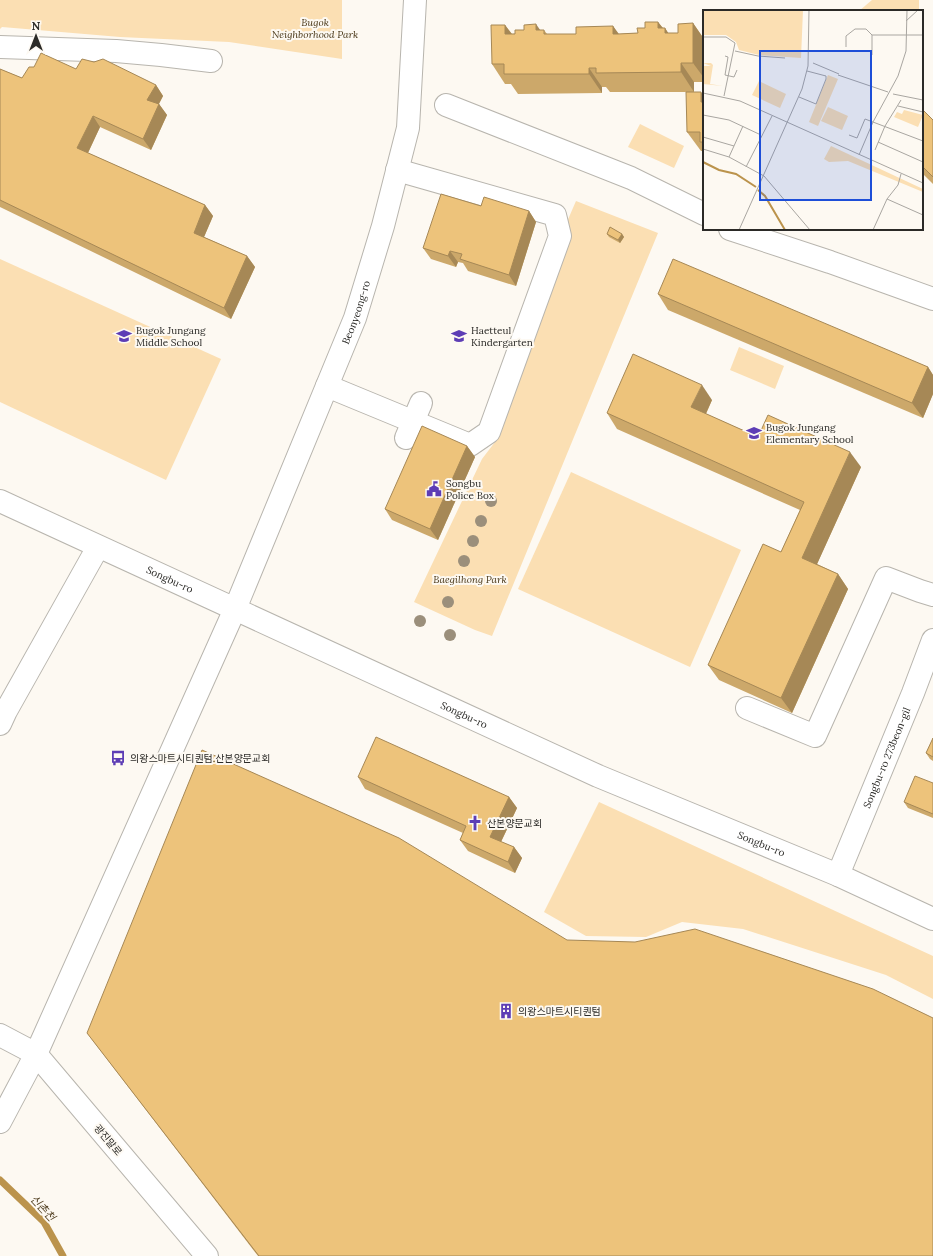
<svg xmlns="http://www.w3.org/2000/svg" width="933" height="1256" font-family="Lora,'Noto Sans KR',serif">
<rect width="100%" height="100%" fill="#fdf9f2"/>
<g fill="#fbdfb3">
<path d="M0,0H342V59L229,42L120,37L2,27L0,29Z"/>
<path d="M872,0H919V11H859Z"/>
<path d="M640,124L684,146L674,168L628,147Z"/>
<path d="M576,201L658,233L492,636L475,630L414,602L482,459L495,442L567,239L566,224Z"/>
<path d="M0,259L221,359L166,480L0,402Z"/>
<path d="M739,347L784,366L775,389L730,370Z"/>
<path d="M571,472L741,550L690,667L518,589Z"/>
<path d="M599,802L933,956V999L886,975L743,929L682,922L646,937L586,936L544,912Z"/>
</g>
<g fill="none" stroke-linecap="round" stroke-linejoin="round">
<path stroke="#bb934c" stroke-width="7" d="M0,1180L44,1222L63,1256"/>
<g stroke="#b8b5ae" stroke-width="24">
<g id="minor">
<path d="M0,47L116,51L161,55L211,61"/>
<path d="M446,105L631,178L704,214"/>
<path d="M730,229L830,262L933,299"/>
<path d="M327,386L470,445L489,432L560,236L555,215L397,170"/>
<path d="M406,438L421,403"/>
<path id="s1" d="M0,501L598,776L838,875L933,919"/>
<path d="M747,708L815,736L886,578L920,591L933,595"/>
<path d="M0,724L6,711L98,547"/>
<path id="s2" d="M838,875L913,693L933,640"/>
<path d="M0,1035L36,1054L207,1256"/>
<path id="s3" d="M0,1122L36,1054L235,609L355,318L383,226L408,128L415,0"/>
</g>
</g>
<use href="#minor" stroke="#fff" stroke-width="22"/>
</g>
<g fill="#9b8f7b">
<circle cx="491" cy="501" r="6"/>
<circle cx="481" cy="521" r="6"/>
<circle cx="473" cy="541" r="6"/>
<circle cx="464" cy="561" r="6"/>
<circle cx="448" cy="602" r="6"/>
<circle cx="420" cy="621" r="6"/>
<circle cx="450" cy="635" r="6"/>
</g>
<g fill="#cca86a">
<path d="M658,22L663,28H665L668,33H678L693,23L704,39V82H694V92H610L606,87H602V93L518,94L511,84H505L492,64L505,25L512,34L540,30H544L547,34H576L613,26L618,34L638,33L645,28Z"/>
<path d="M0,69L22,78L76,69L156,85L163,96L159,104L167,115L151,150L100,127L88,153L205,205L213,216L204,237L247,256L255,267L231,319L0,207Z"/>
<path d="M704,97V151H701L687,132Z"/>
<path d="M922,109L933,120V184L922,173Z"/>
<path d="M481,206L529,211L536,222L516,286L468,271L463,263L458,262L456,267L431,259L423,248Z"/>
<path d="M607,234H622L624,237L620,243L609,237Z"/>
<path d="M658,294L928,367L933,375V394L923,418L668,310Z"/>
<path d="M712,400L706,414L758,437L861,467L817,564L838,574L848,589L792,713L719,680L708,665L781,552L800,510L617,429L607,413Z"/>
<path d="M467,446L475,457L438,540L392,520L385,509Z"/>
<path d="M933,738V761L930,759L926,753Z"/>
<path d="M358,777L509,797L517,808L501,842L514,847L522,858L515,873L468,851L460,840L463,833L365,789Z"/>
<path d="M933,783V818L908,808L904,802Z"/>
<path d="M567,940L933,1256H258L87,1033Z"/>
</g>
<g fill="#a68856">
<path d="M658,22L665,31V28L678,48L658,28Z"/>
<path d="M693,23L704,39V78L693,63Z"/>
<path d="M536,24L549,43L536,30Z"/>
<path d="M505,25L519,44L505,34Z"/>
<path d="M613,26L627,45L613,34Z"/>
<path d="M681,63L694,82V92L681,72Z"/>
<path d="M589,68L602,87V93L589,74Z"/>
<path d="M156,85L163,96L155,111L147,100Z"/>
<path d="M701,92L704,97V107L701,102Z"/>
<path d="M159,104L167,115L151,150L143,139Z"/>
<path d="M93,116L100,127L85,159L77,148Z"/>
<path d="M205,205L213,216L201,244L194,233Z"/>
<path d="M529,211L536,222L516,286L509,275Z"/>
<path d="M622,234L624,237L620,243L618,240Z"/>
<path d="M450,251L458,262L456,267L448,256Z"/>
<path d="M247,256L255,267L231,319L224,308Z"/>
<path d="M928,367L933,375V394L923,418L912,403Z"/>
<path d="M702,385L712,400L702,422L691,407Z"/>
<path d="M467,446L475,457L438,540L430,529Z"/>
<path d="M850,452L861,467L813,573L802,558Z"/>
<path d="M838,574L848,589L792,713L781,698Z"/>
<path d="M509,797L517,808L498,848L490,837Z"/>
<path d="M514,847L522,858L515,873L508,862Z"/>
</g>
<g fill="#edc37b" stroke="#a68856">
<path d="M645,22H658V28H665V33H678V24L693,23V63H681V72L596,73V68H589V74H504V64H492L491,25H505V34H515V30H524V25L536,24V30H544V34H576V27L613,26V34H618L638,33L637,28H645Z"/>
<path d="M41,53L76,69L82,59L94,62L103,59L156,85L147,100L159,104L143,139L93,116L77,148L205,205L194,233L247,256L224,308L0,200V69L22,78L29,67H34Z"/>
<path d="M686,92H701V102H704V142H700V132H687Z"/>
<path d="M922,109L933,120V177L922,166Z"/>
<path d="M441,194L481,206L484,197L529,211L509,275L460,259L462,254L450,251L448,256L423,248Z"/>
<path d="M610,227L622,234L618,240L607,234Z"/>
<path d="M673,259L928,367L912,403L658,294Z"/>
<path d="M633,354L702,385L691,407L758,437L768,415L850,452L802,558L838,574L781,698L708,665L763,544L781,552L804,502L607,413Z"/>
<path d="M422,426L467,446L430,529L385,509Z"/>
<path d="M376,737L509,797L490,837L514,847L508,862L460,840L466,826L358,777Z"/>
<path d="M933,738V757L926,753Z"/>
<path d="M202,750L399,838L567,940L635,942L695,929L873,989L933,1018V1256H259L87,1033Z"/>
<path d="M915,776L933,783V814L904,802Z"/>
</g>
<defs>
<g id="school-bare" transform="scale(1.2)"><path d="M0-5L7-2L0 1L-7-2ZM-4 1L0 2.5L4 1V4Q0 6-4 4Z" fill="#5d3db5" stroke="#fdf9f2" stroke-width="2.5" paint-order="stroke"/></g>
<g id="civic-bare" transform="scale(1.2)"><path d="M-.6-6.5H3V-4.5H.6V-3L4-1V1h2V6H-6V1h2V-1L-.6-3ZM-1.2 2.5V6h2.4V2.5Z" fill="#5d3db5" stroke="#fdf9f2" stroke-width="2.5" paint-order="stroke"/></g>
<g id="bus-bare" transform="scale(1.2)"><path d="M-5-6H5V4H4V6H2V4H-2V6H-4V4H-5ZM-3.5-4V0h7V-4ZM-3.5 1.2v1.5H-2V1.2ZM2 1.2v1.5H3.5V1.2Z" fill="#5d3db5" stroke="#fdf9f2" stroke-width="2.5" paint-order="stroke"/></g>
<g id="church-bare" transform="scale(1.2)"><path d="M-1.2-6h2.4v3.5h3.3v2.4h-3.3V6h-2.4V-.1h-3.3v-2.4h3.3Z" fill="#5d3db5" stroke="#fdf9f2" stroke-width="2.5" paint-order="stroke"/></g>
<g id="building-bare" transform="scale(1.2)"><path d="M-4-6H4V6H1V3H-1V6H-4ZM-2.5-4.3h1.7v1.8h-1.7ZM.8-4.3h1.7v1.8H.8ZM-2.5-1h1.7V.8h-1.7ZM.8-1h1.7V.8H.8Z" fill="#5d3db5" stroke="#fdf9f2" stroke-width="2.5" paint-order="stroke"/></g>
</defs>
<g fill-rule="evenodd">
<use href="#school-bare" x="124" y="336"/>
<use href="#school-bare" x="459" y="336"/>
<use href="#school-bare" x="754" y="433"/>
<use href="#civic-bare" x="434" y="489"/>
<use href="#bus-bare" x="118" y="758"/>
<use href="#church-bare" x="475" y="823"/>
<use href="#building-bare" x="506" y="1011"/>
</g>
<g text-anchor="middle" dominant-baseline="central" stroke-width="4" stroke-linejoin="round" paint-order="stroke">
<g font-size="10" font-style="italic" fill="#4b391a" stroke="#fdf9f2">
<text x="315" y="22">Bugok<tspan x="315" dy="12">Neighborhood Park</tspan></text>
<text x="470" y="579">Baegilhong Park</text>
</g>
<g font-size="10" fill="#2b2a27" stroke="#fdf9f2">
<text stroke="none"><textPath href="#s3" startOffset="885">Beonyeong-ro</textPath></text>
<text stroke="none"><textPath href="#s1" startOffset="187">Songbu-ro</textPath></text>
<text stroke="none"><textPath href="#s1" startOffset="511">Songbu-ro</textPath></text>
<text stroke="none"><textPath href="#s2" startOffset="127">Songbu-ro 273beon-gil</textPath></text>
<text stroke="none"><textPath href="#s1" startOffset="835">Songbu-ro</textPath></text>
<text transform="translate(108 1140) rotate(50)">광진말로</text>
</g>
<g font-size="10" fill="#2b2a27" stroke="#fdf9f2" text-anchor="start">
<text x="136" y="330">Bugok Jungang<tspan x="136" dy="12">Middle School</tspan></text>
<text x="471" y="330">Haetteul<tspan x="471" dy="12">Kindergarten</tspan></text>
<text x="766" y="427">Bugok Jungang<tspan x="766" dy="12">Elementary School</tspan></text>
<text x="446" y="483">Songbu<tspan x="446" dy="12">Police Box</tspan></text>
<text x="130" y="758">의왕스마트시티퀀텀.산본양문교회</text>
<text x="487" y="823">산본양문교회</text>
<text x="518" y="1011">의왕스마트시티퀀텀</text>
</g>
<g font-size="11" font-style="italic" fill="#4d3b1c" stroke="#fdf9f2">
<text transform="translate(43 1208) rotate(47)">신촌천</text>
</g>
</g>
<g transform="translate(703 10)">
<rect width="220" height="220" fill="#fdf9f2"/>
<path d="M0,0H100L98,48L56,45L36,40L33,32L23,25H0ZM0,53H8L10,55L7,74L20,76L0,74V56H8ZM125,65L135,69L115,116L106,112ZM56,71L83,84L77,98L49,85ZM125,97L145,106L139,120L118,111ZM201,100L220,105L215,117L191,107L194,102L199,104ZM128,136L220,179V182L145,151L126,152L121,149Z" fill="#fbdfb3"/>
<path fill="none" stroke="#bb934c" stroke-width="2" d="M0,152L16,160L33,164L53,177M55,180L62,186L82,220"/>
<path fill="none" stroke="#a9a6a1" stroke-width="1" d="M203,11L215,0M0,27H23L32,33L21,86M143,37V26L152,19H163L169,25H220M32,41L55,46L82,48M169,45V25M22,46L25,47L22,65L31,67L34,60M110,53L136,64M135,65L185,82M0,83L37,91L220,173M190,84L220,90M96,87L113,94L123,69V66L104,61M195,96L220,102M0,105L26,110L58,125M146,125L154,128L162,109L220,131M0,127L31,136M175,132L220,152M0,139L26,147L61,166L107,220M172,140L182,116L198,90M156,145L170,112L195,66L203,41L204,0M26,147L40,116M43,157L69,106M184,189L195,175L198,164M36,220L99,79L105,56L106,0M170,220L184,189L220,205"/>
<path fill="#1d4ed8" fill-opacity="0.15" stroke="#1d4ed8" stroke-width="2" d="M57,41H168V190H57Z"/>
<rect width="220" height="220" fill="none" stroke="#2b2a27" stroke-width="2"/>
</g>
<g transform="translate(36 36)" stroke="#fdf9f2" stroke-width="3" paint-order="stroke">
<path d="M0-3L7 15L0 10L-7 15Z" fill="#2b2a27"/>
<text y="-6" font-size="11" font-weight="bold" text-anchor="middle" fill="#2b2a27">N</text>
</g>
</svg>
